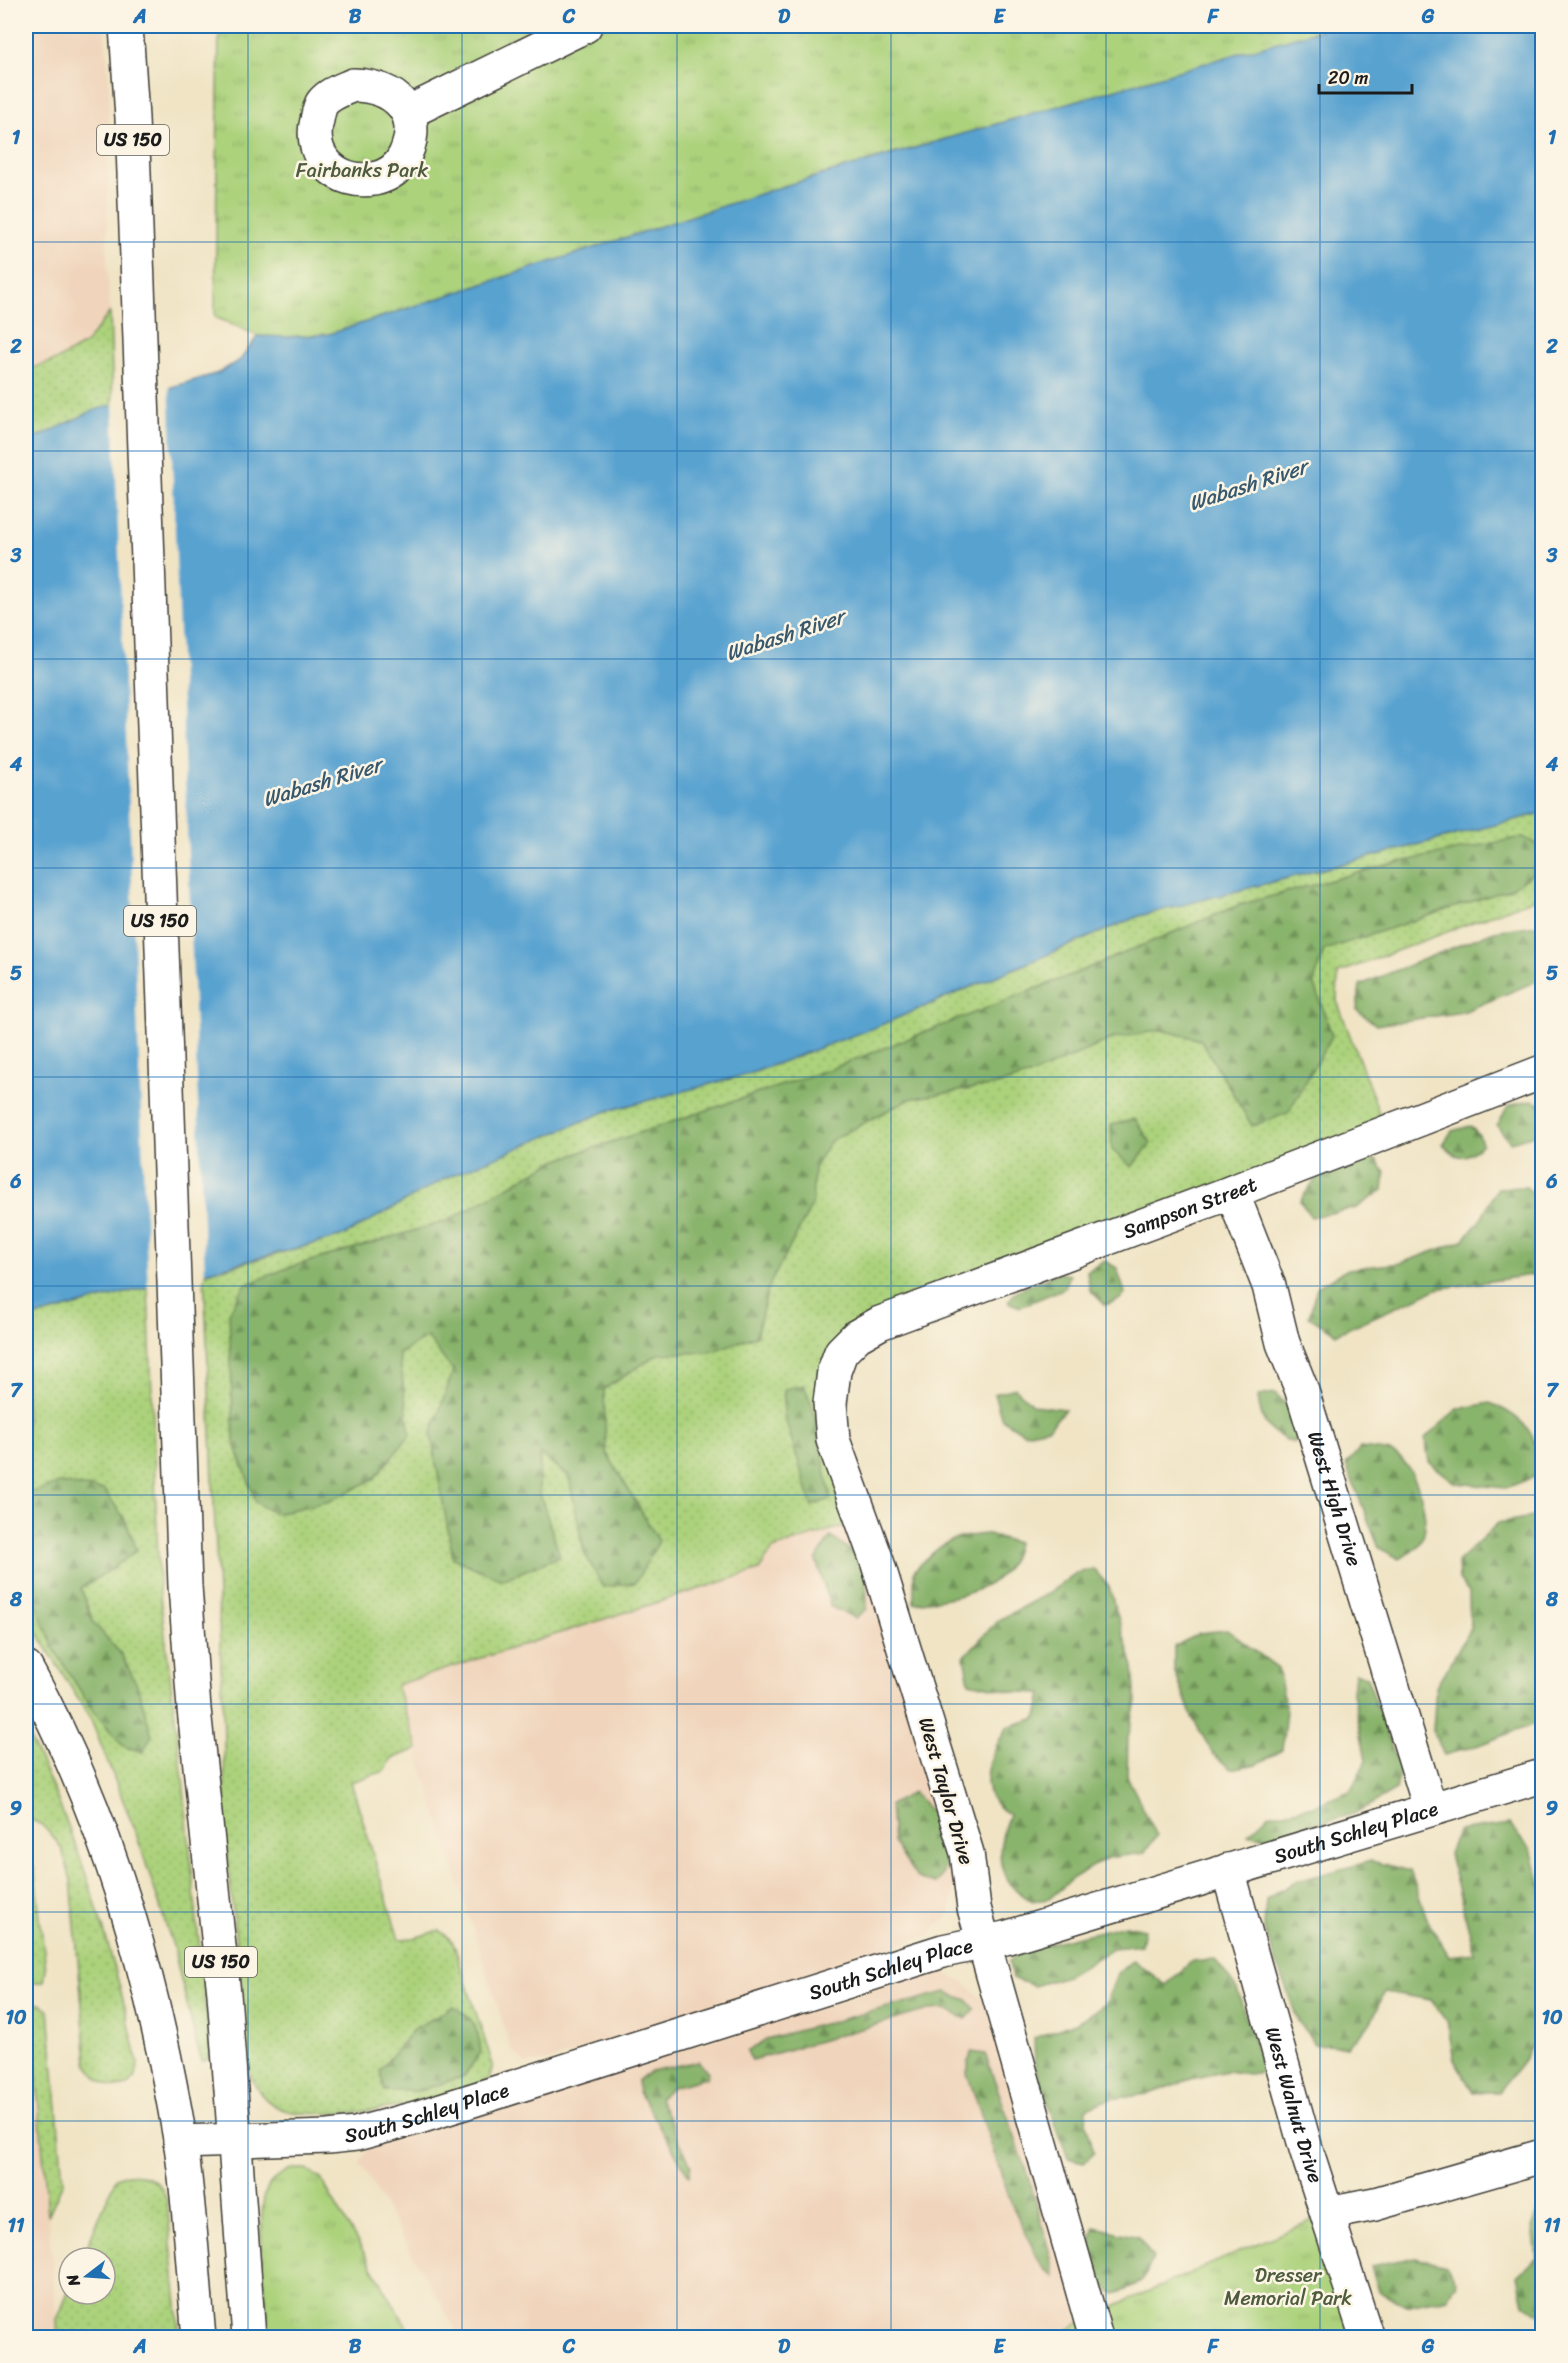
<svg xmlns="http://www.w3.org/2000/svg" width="1568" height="2363" font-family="Sriracha,sans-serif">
<defs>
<pattern id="grass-dots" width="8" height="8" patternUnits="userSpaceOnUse" patternTransform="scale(1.5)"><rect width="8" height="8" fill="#acd27c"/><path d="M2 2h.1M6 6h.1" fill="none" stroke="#93b46b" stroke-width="1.8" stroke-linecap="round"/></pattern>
<pattern id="forest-firs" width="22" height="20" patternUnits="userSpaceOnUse" patternTransform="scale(1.5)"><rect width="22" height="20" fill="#89b46c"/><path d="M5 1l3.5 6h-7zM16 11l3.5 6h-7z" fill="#6f9258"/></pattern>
<pattern id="park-tufts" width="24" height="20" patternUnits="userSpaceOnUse" patternTransform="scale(1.5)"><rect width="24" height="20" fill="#acd27c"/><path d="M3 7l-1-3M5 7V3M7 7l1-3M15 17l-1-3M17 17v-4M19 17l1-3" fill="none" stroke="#93b46b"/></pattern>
</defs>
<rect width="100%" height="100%" fill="#fcf5e5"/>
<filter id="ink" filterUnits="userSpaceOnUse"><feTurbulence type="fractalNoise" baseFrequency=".0167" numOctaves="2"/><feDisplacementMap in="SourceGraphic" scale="12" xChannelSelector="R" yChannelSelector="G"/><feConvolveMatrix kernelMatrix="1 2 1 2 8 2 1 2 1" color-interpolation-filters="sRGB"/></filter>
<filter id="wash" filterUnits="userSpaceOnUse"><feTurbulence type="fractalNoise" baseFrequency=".008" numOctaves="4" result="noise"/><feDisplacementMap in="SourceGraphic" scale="24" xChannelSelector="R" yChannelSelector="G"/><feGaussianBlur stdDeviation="1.35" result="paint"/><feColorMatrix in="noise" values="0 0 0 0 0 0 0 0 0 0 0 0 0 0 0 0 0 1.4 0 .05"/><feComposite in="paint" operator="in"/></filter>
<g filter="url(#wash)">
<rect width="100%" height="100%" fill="#f0e4c5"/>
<g fill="#f0d5bc">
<path d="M26,26H104L109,83L107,257L110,312L86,343L59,359L26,370Z"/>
<path d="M850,1524L955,1854V1887L950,1914L929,1935L551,2061L526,2064L511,2049L396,1685L758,1570L773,1549Z"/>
<path d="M929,1972L943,1973L963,1981L986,2003L1083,2321L1053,2338L460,2337L360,2163L367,2149L399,2138Z"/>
<path d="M26,2033L33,2034L58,2337L26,2338Z"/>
</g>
<g fill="url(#grass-dots)" stroke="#64774c" stroke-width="1.5">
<path d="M110,312L113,405C84,414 56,435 26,438V370L59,359L86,343Z"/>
<path d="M1542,813V896L1338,973L1337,1001L1383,1123L839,1341L850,1524L773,1549L759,1570L396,1685L418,1749L392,1758L385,1771L351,1782L399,1939L414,1938L440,1930L453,1942L493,2065L489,2080C466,2088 443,2096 419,2102C389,2110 306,2120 279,2108C260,2099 253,2084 248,2065L225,1830L224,1734L204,1274L343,1236L445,1178L607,1111L749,1074L876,1027L1139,916Z"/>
<path d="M148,1287L159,1587L183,1780L210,2053L207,2060L202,2061L197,2046L173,1946L136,1833L91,1720L26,1614V1319Z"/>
<path d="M26,1731C79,1836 113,1949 138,2063C137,2100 99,2090 87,2063L71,1880L62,1849L55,1839L42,1825L26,1817Z"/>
<path d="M26,1855L34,1867L46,1969L44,1981L26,1984Z"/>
<path d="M26,2003L42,2004L49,2010L63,2182L48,2216L33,2035L26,2033Z"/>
<path d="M127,2174C149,2174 160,2179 167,2201L180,2337H58L57,2320L69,2290V2294H105V2258H82L116,2178Z"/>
</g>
<g fill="url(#forest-firs)" stroke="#526844" stroke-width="1.5">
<path d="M1523,837L1541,846L1542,867L1510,889L1324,950L1314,982L1332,1036L1288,1113L1252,1126L1201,1040L1161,1030L1111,1039L1034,1074L997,1085L909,1099L830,1141L814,1168L812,1205L769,1286L756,1336L710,1352L658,1354L604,1389L606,1452L659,1541L635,1583L603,1587L584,1552L569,1477L540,1454L539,1491L560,1556L502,1580L453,1558L431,1435L453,1371L427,1337L399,1354L410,1435L374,1479L330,1501L274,1514L256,1502L234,1441L229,1313L245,1285L287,1268L447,1221L552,1162L833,1068L1071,975L1239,905L1390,864Z"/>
<path d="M1536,925L1542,927V979L1463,1012L1376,1025L1357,1010L1360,985L1494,931Z"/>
<path d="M1532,1100L1542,1104V1127L1535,1135L1510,1142L1497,1126L1508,1106Z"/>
<path d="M1135,1119L1151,1143L1132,1167L1112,1150L1111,1125Z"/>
<path d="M1470,1126L1479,1135L1482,1144C1467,1159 1457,1162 1443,1144L1452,1131Z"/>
<path d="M1362,1156L1377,1160L1385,1173L1383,1190L1356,1208L1311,1217L1300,1201L1321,1171Z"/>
<path d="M1526,1187L1542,1200V1268L1538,1274L1437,1289L1336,1334L1309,1317L1317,1287L1348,1269L1401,1263L1462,1241L1479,1222L1497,1188Z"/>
<path d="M1105,1261L1117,1268L1125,1293L1120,1299L1105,1305L1090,1290L1087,1271Z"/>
<path d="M1058,1273L1070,1275L1065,1288L1020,1307L1008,1302L1016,1291Z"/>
<path d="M804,1385L813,1408L831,1499L812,1506L784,1415V1389Z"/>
<path d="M1015,1388L1033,1405L1065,1409L1049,1428L1024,1433L1002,1419L994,1394Z"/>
<path d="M1275,1393C1291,1408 1305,1421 1294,1443C1269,1433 1260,1424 1258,1396Z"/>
<path d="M1490,1403C1524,1417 1543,1437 1537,1476L1506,1488L1456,1483L1429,1462L1425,1438L1458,1409Z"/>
<path d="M1360,1448C1370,1450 1384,1449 1393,1453C1416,1463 1435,1525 1419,1545C1415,1550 1406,1555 1400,1559L1379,1548L1346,1465Z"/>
<path d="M60,1483L104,1490L125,1519L137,1550L112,1569L81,1588L93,1622L121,1654L137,1685L152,1735L143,1752L123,1746L91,1708L54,1649L26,1581V1494Z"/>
<path d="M1532,1517L1542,1518V1721L1476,1746L1444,1755L1433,1731L1436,1687L1470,1629L1469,1593L1459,1580L1458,1561L1498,1523Z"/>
<path d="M988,1534L1017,1543C1008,1593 956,1597 914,1603V1571C942,1543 947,1537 988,1534Z"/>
<path d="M830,1537C868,1558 866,1568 867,1609L855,1618L831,1607L816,1560Z"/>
<path d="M1094,1569L1109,1587L1133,1667L1136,1701L1128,1738L1127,1776L1157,1836L1144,1853L1107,1858L1073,1878L1049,1899L1031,1901C1024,1896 1014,1889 1009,1883C994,1861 1001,1836 1009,1814C1005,1811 997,1807 994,1802C977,1779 995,1747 1007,1727L1037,1718L1042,1693L1015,1692L969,1682L964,1657L997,1621L1050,1592L1076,1573Z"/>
<path d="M1227,1630L1278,1668L1286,1709L1282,1750L1257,1764L1231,1769L1213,1754L1192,1717L1174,1670V1647L1199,1633Z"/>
<path d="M1355,1673L1367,1677L1400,1770L1396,1790L1354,1814L1263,1838L1248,1834L1268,1815L1314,1806L1350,1791L1366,1761L1353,1692Z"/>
<path d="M913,1792C940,1820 963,1847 936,1884L917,1878L893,1842L890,1805Z"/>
<path d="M1509,1824L1531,1849L1542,1889V2045L1538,2036L1524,2060L1499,2092H1473L1454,2060L1447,2021L1431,2000L1385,1992L1370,2024L1347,2047L1315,2044L1298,2021L1264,1928L1266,1900L1294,1882L1371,1861L1410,1871L1428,1921L1449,1956L1475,1953L1449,1854L1458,1831Z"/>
<path d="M1126,1925L1144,1929L1141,1945L1113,1948L1067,1976L1034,1986L1012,1978L1009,1961L1025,1949Z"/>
<path d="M1215,1959L1237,1989L1263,2072L1248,2074L1227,2071L1191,2079L1149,2094L1109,2099L1087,2108L1086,2123L1094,2152L1084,2162L1068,2158L1035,2067L1034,2038L1078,2022L1106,2004L1117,1974L1133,1960L1166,1985L1192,1961Z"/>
<path d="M946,1992L967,2000L975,2009L966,2019L946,2009L928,2010L752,2060L747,2052L766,2039Z"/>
<path d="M453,2006C474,2019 478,2027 481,2052L464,2076L418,2091H384L380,2070L414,2029Z"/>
<path d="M971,2052L985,2054C1012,2128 1039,2200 1055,2277L1042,2267L1011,2203L967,2073Z"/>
<path d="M698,2061L708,2072L706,2078L672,2087L659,2098L691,2165L689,2176L639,2092L637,2082L651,2071Z"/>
<path d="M1541,2204L1542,2205V2317L1524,2303L1518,2276L1537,2258L1533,2225Z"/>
<path d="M1095,2227L1138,2237L1153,2258C1143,2283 1141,2286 1114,2294L1099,2282L1088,2250Z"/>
<path d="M1415,2257L1446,2265L1457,2283L1448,2298L1409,2306L1379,2291L1371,2266Z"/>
</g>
<g fill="url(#park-tufts)" stroke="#64774c" stroke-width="1.5">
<path d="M219,26H1333L784,186L329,334L287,337L258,336L215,317Z"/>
<path d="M291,2169H306L321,2179L413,2337H269C267,2304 253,2211 269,2185C275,2177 283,2173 291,2169Z"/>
<path d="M1319,2217L1359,2337H1103L1096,2314Z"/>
<path d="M1083,2321L1088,2338H1053Z"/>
</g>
<path fill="#59a2d0" stroke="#3a5f76" stroke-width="1.5" d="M1333,26H1542V813L1139,916L876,1027L749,1074L607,1111L446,1178L343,1236L26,1319V438L39,437L92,411L218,373L240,360L258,336L287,337L329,334L784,186Z"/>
<path fill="#f0e4c5" d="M169,384L205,1277L148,1290L113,402Z"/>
</g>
<g filter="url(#ink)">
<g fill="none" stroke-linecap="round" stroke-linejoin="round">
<g stroke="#3c3a35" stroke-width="36">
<g id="minor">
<path d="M353,85C396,86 424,113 405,155C399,169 388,176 374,179C339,185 307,158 317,120C318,115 319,108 322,103C330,93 342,90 353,85Z"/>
<path d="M409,112L585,26"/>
<path id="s1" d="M1232,1192L1269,1286L1283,1343L1301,1388L1430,1808"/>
<path id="s2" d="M1228,1870L1306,2149L1367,2338"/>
<path id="s3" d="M180,2142L328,2137L356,2134L416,2118L943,1951L1005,1938L1542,1776"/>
<path d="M1328,2213L1375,2204L1542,2156"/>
<path id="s4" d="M1096,2338L974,1908L967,1853L877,1561L833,1440L830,1403L834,1371L841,1352L857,1336L880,1323L1232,1192L1542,1072"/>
</g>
</g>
<g stroke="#3c3a35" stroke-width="36">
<g id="major">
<path d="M126,26L132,118L185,1586L194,1709L224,1994L249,2338"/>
<path d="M26,1668C106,1812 153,1977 180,2139C190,2204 193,2272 199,2338"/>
</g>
</g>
<use href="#minor" stroke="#fff" stroke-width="33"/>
<use href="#major" stroke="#fff" stroke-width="33"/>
</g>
</g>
<path fill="none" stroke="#1f6fb2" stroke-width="1.5" stroke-opacity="0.55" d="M248,26V2338M462,26V2338M677,26V2338M891,26V2338M1106,26V2338M1320,26V2338M26,242H1542M26,451H1542M26,659H1542M26,868H1542M26,1077H1542M26,1286H1542M26,1495H1542M26,1704H1542M26,1912H1542M26,2121H1542"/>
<g text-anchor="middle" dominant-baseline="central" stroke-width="5" stroke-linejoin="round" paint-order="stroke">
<g fill="#fcf5e5" stroke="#5f5d58" stroke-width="1.5">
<rect x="97" y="125" width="72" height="30" rx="4.5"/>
<rect x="124" y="906" width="72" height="30" rx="4.5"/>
<rect x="185" y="1947" width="72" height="30" rx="4.5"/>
</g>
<g font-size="18" font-weight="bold" fill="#1c1c1c">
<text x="133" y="140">US 150</text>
<text x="160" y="921">US 150</text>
<text x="221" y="1962">US 150</text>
</g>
<g font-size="20" fill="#4e5c3e" stroke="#fcf5e5">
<text x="362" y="170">Fairbanks Park</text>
<text x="1288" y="2275">Dresser<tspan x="1288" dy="23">Memorial Park</tspan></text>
</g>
<g font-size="20" fill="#1c1c1c" stroke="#fcf5e5">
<text stroke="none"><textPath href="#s4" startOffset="1406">Sampson Street</textPath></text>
<text stroke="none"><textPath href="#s1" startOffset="324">West High Drive</textPath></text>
<text transform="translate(946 1791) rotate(74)">West Taylor Drive</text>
<text stroke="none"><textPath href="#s3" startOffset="1221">South Schley Place</textPath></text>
<text stroke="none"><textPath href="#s3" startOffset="736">South Schley Place</textPath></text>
<text stroke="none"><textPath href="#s2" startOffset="244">West Walnut Drive</textPath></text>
<text stroke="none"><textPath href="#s3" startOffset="250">South Schley Place</textPath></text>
</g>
<g font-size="21" font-style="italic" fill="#37586d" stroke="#fcf5e5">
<text transform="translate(1248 485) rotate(-18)">Wabash River</text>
<text transform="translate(785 635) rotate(-18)">Wabash River</text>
<text transform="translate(322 782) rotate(-17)">Wabash River</text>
</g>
</g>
<rect width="1568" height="2363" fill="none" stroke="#fcf5e5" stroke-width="66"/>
<g transform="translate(87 2276) rotate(253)"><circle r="28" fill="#fcf5e5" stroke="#a29e95" stroke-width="1.5"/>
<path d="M0-4.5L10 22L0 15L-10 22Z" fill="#1f6fb2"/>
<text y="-9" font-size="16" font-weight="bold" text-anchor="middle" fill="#1c1c1c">N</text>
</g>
<path d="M1319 84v9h93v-9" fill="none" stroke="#1c1c1c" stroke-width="3"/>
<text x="1328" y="84" font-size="18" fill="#1c1c1c" stroke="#fcf5e5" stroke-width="4.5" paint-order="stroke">20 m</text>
<rect x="33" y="33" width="1502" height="2297" fill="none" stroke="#1f6fb2" stroke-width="2"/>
<g font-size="20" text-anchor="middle" font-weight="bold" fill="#1f6fb2">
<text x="140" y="23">A</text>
<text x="355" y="23">B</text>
<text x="569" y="23">C</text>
<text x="784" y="23">D</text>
<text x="999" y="23">E</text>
<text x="1213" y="23">F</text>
<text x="1428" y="23">G</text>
<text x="16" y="144">1</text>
<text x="1552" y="144">1</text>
<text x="16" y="353">2</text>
<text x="1552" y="353">2</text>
<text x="16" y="562">3</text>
<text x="1552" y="562">3</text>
<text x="16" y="771">4</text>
<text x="1552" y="771">4</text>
<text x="16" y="980">5</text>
<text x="1552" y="980">5</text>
<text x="16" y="1188">6</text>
<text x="1552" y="1188">6</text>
<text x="16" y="1397">7</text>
<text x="1552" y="1397">7</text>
<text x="16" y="1606">8</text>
<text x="1552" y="1606">8</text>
<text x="16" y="1815">9</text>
<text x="1552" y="1815">9</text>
<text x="16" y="2024">10</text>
<text x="1552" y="2024">10</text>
<text x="16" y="2232">11</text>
<text x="1552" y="2232">11</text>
<text x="140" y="2353">A</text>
<text x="355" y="2353">B</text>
<text x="569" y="2353">C</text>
<text x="784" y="2353">D</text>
<text x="999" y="2353">E</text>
<text x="1213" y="2353">F</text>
<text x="1428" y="2353">G</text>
</g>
</svg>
